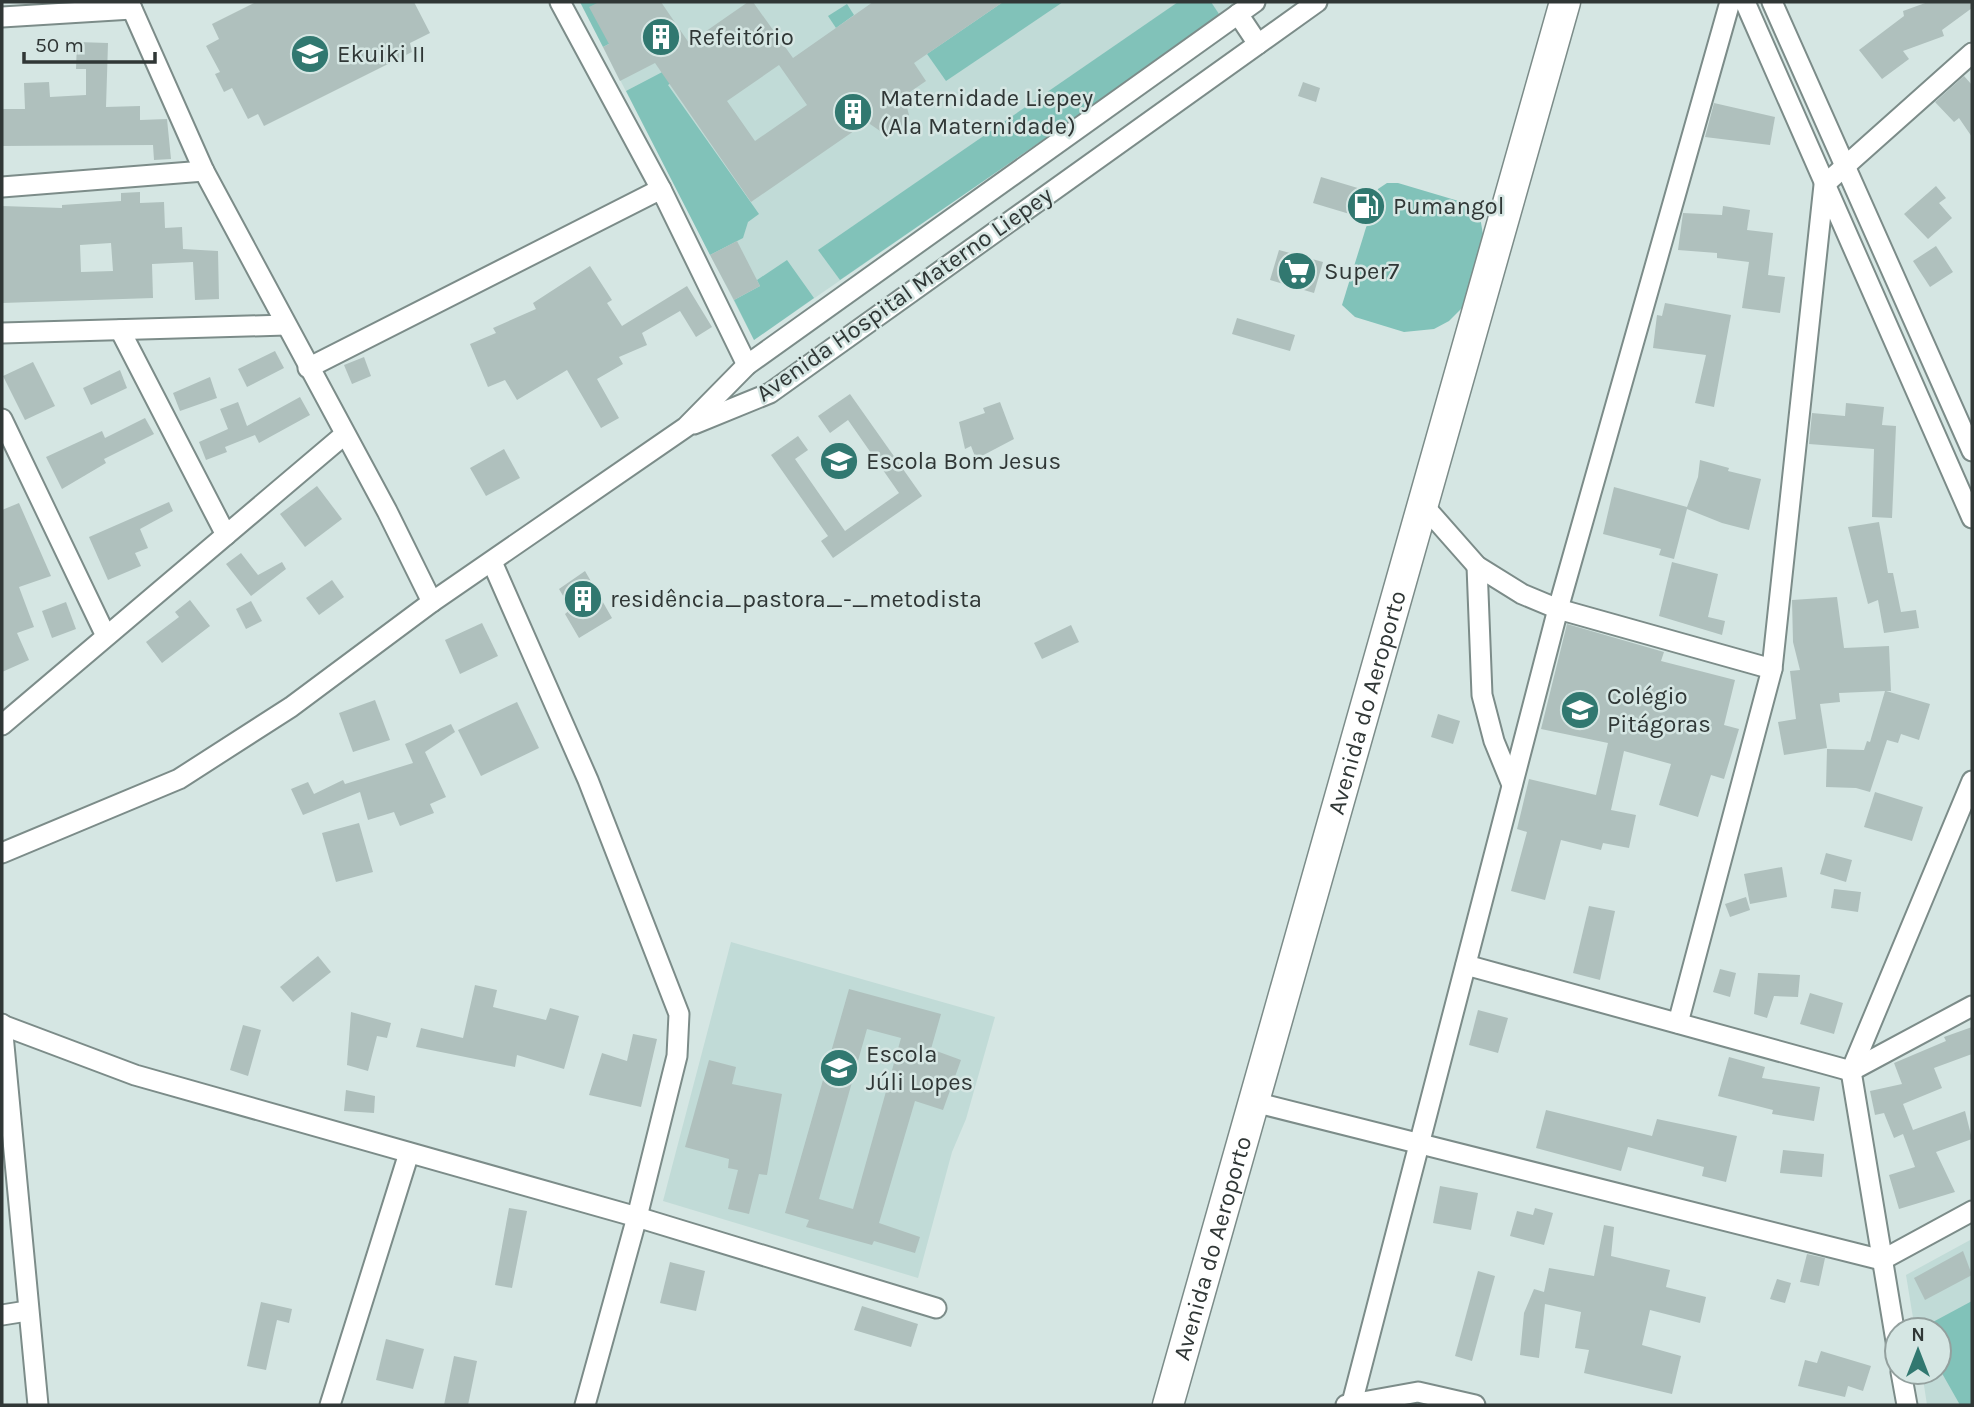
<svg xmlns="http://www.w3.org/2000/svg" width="1974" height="1407" font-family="Karla,sans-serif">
<rect width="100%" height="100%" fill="#d5e6e3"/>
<g fill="#c1dbd7">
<path d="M580,2H1242L754,340Z"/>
<path d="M731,942L995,1017L966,1119L952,1152L918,1278L663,1201Z"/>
<path d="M1972,1239V1405H1927L1922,1372H1939V1330H1915L1906,1275Z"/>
</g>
<g fill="#81c2b9">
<path d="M580,2H612L633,31L603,47Z"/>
<path d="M1003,2H1063L946,81L927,54Z"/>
<path d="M1178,2H1211L1221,17L840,280L818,250Z"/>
<path d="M847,4L854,15L836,28L828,16Z"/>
<path d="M756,23L668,85L759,214L748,222L743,238L710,255L626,91Z"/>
<path d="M1387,183H1398L1472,205L1479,210L1483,235L1462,308L1449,321L1434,329L1404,332L1355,317L1342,305L1378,189Z"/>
<path d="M787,260L814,298L754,340L734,300L760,286L757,280Z"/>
<path d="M1972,1301V1405H1960L1939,1368V1330H1918Z"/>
</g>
<g fill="#afc0bd" fill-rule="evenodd">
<path d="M256,2H414L430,33L410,43L412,52L264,126L258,114L248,119L232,88L224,92L215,74L220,72L206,46L219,39L212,24Z"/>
<path d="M599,2H661L689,43L748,2H753L793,58L873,2H1003L914,63L926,81L904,96L909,115L903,128L891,134L883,133L867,122L751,202L655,63L620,81L603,47L609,44L589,7ZM779,65L807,105L755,141L727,101Z"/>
<path d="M1928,2H1972V8L1942,30L1944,36L1903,51L1909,59L1882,79L1859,50L1904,16L1903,11Z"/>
<path d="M77,42L108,43L106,107L140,106V120L167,119L171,159L154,160L153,145L2,146V109H25L24,83L49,82L50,97L86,95V69H76Z"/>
<path d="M1964,76L1972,85V137L1959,118L1954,122L1935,102Z"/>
<path d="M1303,82L1320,88L1316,102L1298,96Z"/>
<path d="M1714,103L1775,117L1770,145L1705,137Z"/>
<path d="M1321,177L1361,189L1353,215L1313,203Z"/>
<path d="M1936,186L1946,198L1939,203L1952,218L1928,239L1904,214Z"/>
<path d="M140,192V203L164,202L165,228L182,227L183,249L218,251L219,299L195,300L193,262L152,264L153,298L2,303V206L62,208V205L121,201V193ZM111,243L113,271L81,272L80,245Z"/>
<path d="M1723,206L1750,210L1747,230L1773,233L1768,275L1785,277L1780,313L1742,308L1749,262L1717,258V253L1678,250L1683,213L1722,215Z"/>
<path d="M737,241L760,286L734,300L710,255Z"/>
<path d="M1936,246L1953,272L1930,287L1913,261Z"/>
<path d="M1279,250L1323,262L1314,293L1270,280Z"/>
<path d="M590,266L612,300L607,303L622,326L687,286L712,327L696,337L680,311L642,333L647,345L619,357L623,364L597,379L619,418L601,428L567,370L517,400L505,380L488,387L470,344L496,333L493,328L536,309L533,303Z"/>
<path d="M1665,303L1731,315L1714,407L1695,403L1706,355L1653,348L1657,315L1662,316Z"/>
<path d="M1237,318L1295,335L1290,351L1232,334Z"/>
<path d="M275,351L284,368L247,387L238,369Z"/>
<path d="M364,357L371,376L352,384L344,365Z"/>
<path d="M33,362L55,406L25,420L3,376Z"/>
<path d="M120,370L127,388L91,405L83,388Z"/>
<path d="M210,377L217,398L180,411L173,393Z"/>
<path d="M850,394L922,496L833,558L821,541L828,536L771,455L798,436L808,450L795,459L845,531L899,493L848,420L830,433L818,416Z"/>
<path d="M300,397L310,415L259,443L255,435L225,447L227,452L206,460L199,442L228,429L220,409L238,402L247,426Z"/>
<path d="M1000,402L1014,439L976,459L971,446L965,449L959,422L985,413L983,408Z"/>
<path d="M1846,403L1884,407L1882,425L1896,426L1892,518L1872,517L1874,449L1809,444L1812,413L1845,416Z"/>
<path d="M145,418L154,434L104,459L106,463L62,489L46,457L102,431L105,438Z"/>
<path d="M504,449L520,478L486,496L470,468Z"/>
<path d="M1700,460L1729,468L1728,471L1761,479L1749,530L1722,523L1687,509L1674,559L1659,555L1661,549L1603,534L1614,487L1687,507L1698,477Z"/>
<path d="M317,486L342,519L305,547L280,514Z"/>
<path d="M169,502L173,511L140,529L148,548L135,553L141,566L108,580L89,537Z"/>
<path d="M19,503L51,576L19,587L34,627L17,633L29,660L2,672V510Z"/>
<path d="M1879,522L1888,573H1893L1901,612L1916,610L1919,628L1884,633L1878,600L1868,604L1848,527Z"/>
<path d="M241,553L258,575L282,562L286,569L251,596L226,564Z"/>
<path d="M1672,562L1718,574L1708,617L1725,621L1722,635L1659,616Z"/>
<path d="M585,571L612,618L579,638L565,614L571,609L559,589Z"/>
<path d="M332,580L344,597L319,615L306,598Z"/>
<path d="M1837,597L1844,648L1889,646L1891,691H1886L1930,704L1919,740L1901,734L1898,743L1887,740L1870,792L1856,788L1826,787L1827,749L1864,750L1867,741L1870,742L1885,691L1839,693L1840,702L1820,704L1827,748L1784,755L1778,722L1796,719L1790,671L1800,670L1793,642L1792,600Z"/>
<path d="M190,600L210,626L162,663L146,642L179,617L175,612Z"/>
<path d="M251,601L262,621L246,629L236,609Z"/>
<path d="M66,602L76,629L52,638L42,611Z"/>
<path d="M482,623L498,656L460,674L445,640Z"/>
<path d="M1567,624L1664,652L1661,661L1735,680L1724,725L1739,729L1724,779L1711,775L1698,817L1659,805L1671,764L1624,751L1611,810L1636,815L1629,848L1603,843L1601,850L1561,840L1545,900L1511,891L1527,832L1517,829L1529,779L1596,795L1608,743L1541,729Z"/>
<path d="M1071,625L1079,642L1042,659L1034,643Z"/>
<path d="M375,700L390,740L353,752L339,713Z"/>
<path d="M517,702L539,748L481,776L458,730Z"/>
<path d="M1438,714L1460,721L1453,744L1431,737Z"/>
<path d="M451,724L455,732L425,752L446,797L430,804L434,813L400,826L394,812L368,820L360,792L303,815L291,789L308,782L314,794L343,780L345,784L413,763L405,744Z"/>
<path d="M1875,792L1923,807L1912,841L1864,827Z"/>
<path d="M359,823L373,872L336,882L322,833Z"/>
<path d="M1826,853L1852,860L1846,882L1820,874Z"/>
<path d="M1782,867L1787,897L1750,904L1744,874Z"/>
<path d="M1834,889L1861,892L1858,912L1831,908Z"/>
<path d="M1746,897L1750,910L1730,917L1725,904Z"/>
<path d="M1589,906L1615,911L1600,980L1573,973Z"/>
<path d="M318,956L331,972L293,1002L280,987Z"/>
<path d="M1720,969L1736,973L1730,997L1713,992Z"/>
<path d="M1758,973L1800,975L1798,997L1774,996L1767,1018L1754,1014Z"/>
<path d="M475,985L497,990L493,1007L546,1020L550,1008L579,1016L564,1069L517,1055L515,1067L416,1047L421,1028L463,1038Z"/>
<path d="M849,989L941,1014L931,1049L961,1060L943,1110L915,1101L879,1223L920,1237L915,1253L874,1241L872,1245L806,1227L809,1220L785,1213ZM867,1029L901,1038L853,1209L819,1199Z"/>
<path d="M1810,993L1843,1003L1834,1034L1800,1024Z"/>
<path d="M1478,1010L1508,1018L1498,1053L1469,1045Z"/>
<path d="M351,1012L391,1023L387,1038L377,1036L368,1071L347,1065Z"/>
<path d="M243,1025L261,1030L248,1076L230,1070Z"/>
<path d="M1972,1027V1054L1934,1068L1942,1088L1903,1104L1913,1130L1965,1111L1972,1139L1936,1152L1955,1192L1899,1209L1889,1175L1915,1167L1903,1134L1894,1138L1884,1113L1875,1115L1870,1091L1902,1084L1894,1063L1946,1041L1944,1037Z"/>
<path d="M633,1034L657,1039L641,1107L589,1095L602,1053L627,1061Z"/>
<path d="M1729,1057L1765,1067L1762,1078L1820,1087L1814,1121L1772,1114L1773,1110L1718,1096Z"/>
<path d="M709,1060L736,1067L732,1084L782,1094L767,1175L759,1174L749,1214L728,1209L738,1170L728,1168L729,1159L685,1147Z"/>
<path d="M346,1090L375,1096L374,1113L344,1111Z"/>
<path d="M1546,1110L1652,1136L1657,1119L1737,1136L1726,1182L1702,1176L1704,1167L1628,1147L1621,1171L1536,1148Z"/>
<path d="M1783,1150L1824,1154L1822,1177L1780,1173Z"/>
<path d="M1440,1186L1478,1193L1471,1230L1433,1223Z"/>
<path d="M509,1208L527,1211L512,1288L495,1285Z"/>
<path d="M1535,1208L1553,1213L1544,1245L1510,1236L1517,1211L1533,1215Z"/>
<path d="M1604,1225L1614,1227L1611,1256L1670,1270L1666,1287L1706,1297L1700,1323L1650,1310L1642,1345L1681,1356L1672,1394L1584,1373L1589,1350L1575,1348L1581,1312L1545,1304L1539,1358L1520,1355L1524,1313L1534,1289L1544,1292L1549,1268L1594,1276Z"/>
<path d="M1963,1251L1972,1275L1925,1300L1914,1278Z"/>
<path d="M1807,1254L1825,1258L1819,1286L1800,1282Z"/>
<path d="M670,1262L705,1271L696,1311L660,1303Z"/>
<path d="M1478,1271L1495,1276L1472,1361L1455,1356Z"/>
<path d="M1777,1279L1791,1283L1785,1303L1770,1299Z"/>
<path d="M261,1302L292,1309L289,1323L277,1320L266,1370L247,1366Z"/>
<path d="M862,1306L918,1324L911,1347L854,1330Z"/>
<path d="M386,1339L424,1349L413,1389L376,1380Z"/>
<path d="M1821,1351L1871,1366L1863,1391L1848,1386L1845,1397L1798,1386L1805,1360L1817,1363Z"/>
<path d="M454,1356L477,1361L468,1405H444Z"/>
</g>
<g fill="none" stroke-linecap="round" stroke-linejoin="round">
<g stroke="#7c8c89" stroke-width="23">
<g id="minor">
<path d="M129,2L204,171L387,511L432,602"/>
<path d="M560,2L661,189"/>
<path d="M1745,2L1972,518"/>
<path d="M1772,2L1972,451"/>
<path d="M1238,14L1258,44"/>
<path d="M2,17L132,9"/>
<path d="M2,187L204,171"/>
<path d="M120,330L226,535"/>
<path d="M2,333L286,325"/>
<path d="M308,368L661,189L747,365"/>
<path d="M2,419L106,636"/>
<path d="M694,424L770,393L1317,2"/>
<path d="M1424,506L1477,566L1522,594L1558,609L1772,669L1824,185L1972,53"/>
<path d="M492,562L588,780L679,1014L677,1056L637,1217L585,1405"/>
<path d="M1477,566L1482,695L1494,741L1512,785"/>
<path d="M2,725L344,435"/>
<path d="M2,853L179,779L291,707L432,602L686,427L747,365L1255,2"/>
<path d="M1466,965L1851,1071L1972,1006"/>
<path d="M1678,1023L1772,669"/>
<path d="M2,1024L38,1405"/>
<path d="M2,1025L135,1075L637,1217L936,1308"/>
<path d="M1254,1102L1882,1260L1972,1211"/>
<path d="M2,1315L27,1311"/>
<path d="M1897,1347L1851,1071L1972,781"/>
<path d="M1901,1372L1907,1405"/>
<path d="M1352,1403L1558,609L1730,2"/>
<path d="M330,1405L409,1153"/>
<path d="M1346,1405L1418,1392L1475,1405"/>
</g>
</g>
<g stroke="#7c8c89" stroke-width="33">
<g id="primary">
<path id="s1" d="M1168,1405L1565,2"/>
</g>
</g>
<use href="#minor" stroke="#fff" stroke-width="19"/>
<use href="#primary" stroke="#fff" stroke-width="30"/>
</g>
<defs>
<g id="building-disc" transform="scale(2.0125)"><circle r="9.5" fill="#317870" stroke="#d5e6e3"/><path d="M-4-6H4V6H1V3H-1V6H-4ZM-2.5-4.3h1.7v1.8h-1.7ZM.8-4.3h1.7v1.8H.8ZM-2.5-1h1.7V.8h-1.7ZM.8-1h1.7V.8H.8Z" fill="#fff"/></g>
<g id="school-disc" transform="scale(2.0125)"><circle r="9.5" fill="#317870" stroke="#d5e6e3"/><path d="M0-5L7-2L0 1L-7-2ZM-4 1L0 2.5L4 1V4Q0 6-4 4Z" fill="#fff"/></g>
<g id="fuel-disc" transform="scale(2.0125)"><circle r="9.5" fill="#317870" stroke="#d5e6e3"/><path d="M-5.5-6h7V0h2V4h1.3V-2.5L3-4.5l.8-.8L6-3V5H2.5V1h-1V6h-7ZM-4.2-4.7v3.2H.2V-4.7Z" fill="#fff"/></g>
<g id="supermarket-disc" transform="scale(2.0125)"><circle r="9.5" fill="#317870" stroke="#d5e6e3"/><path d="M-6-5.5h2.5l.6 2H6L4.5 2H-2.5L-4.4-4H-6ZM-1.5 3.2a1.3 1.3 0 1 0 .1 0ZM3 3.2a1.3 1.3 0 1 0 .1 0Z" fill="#fff"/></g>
</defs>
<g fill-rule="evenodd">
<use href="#building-disc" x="661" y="37"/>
<use href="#school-disc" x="310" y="54"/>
<use href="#building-disc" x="853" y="112"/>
<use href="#fuel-disc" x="1366" y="206"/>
<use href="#supermarket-disc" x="1297" y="271"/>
<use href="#school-disc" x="839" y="461"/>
<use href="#building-disc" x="583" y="599"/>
<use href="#school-disc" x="1580" y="710"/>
<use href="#school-disc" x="839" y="1068"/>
</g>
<g text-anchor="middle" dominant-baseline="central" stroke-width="5" stroke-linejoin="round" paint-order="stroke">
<g font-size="24" fill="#303736" stroke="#d5e6e3" text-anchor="start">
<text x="688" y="37">Refeitório</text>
<text x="337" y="54">Ekuiki II</text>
<text x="880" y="98">Maternidade Liepey<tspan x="880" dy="28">(Ala Maternidade)</tspan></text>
<text x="1393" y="206">Pumangol</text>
<text x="1324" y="271">Super7</text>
<text x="866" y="461">Escola Bom Jesus</text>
<text x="610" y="599">residência_pastora_-_metodista</text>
<text x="1607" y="696">Colégio<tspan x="1607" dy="28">Pitágoras</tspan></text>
<text x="866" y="1054">Escola<tspan x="866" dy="28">Júli Lopes</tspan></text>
</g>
<g font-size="24" fill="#303736" stroke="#d5e6e3">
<text transform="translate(904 294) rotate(-35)">Avenida Hospital Materno Liepey</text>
<text stroke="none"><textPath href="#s1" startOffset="730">Avenida do Aeroporto</textPath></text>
<text stroke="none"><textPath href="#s1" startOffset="163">Avenida do Aeroporto</textPath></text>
</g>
</g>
<rect width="1974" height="1407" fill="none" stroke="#303736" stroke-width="7"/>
<g transform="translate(1918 1351)"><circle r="33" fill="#d5e6e3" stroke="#93a09e" stroke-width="2"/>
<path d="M0-5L12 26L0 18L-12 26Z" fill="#317870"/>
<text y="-10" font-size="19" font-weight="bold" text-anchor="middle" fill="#303736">N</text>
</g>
<path d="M24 52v10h131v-10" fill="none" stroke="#303736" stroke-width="3.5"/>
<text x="35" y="52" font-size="21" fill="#303736" stroke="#d5e6e3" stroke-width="5" paint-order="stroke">50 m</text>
</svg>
